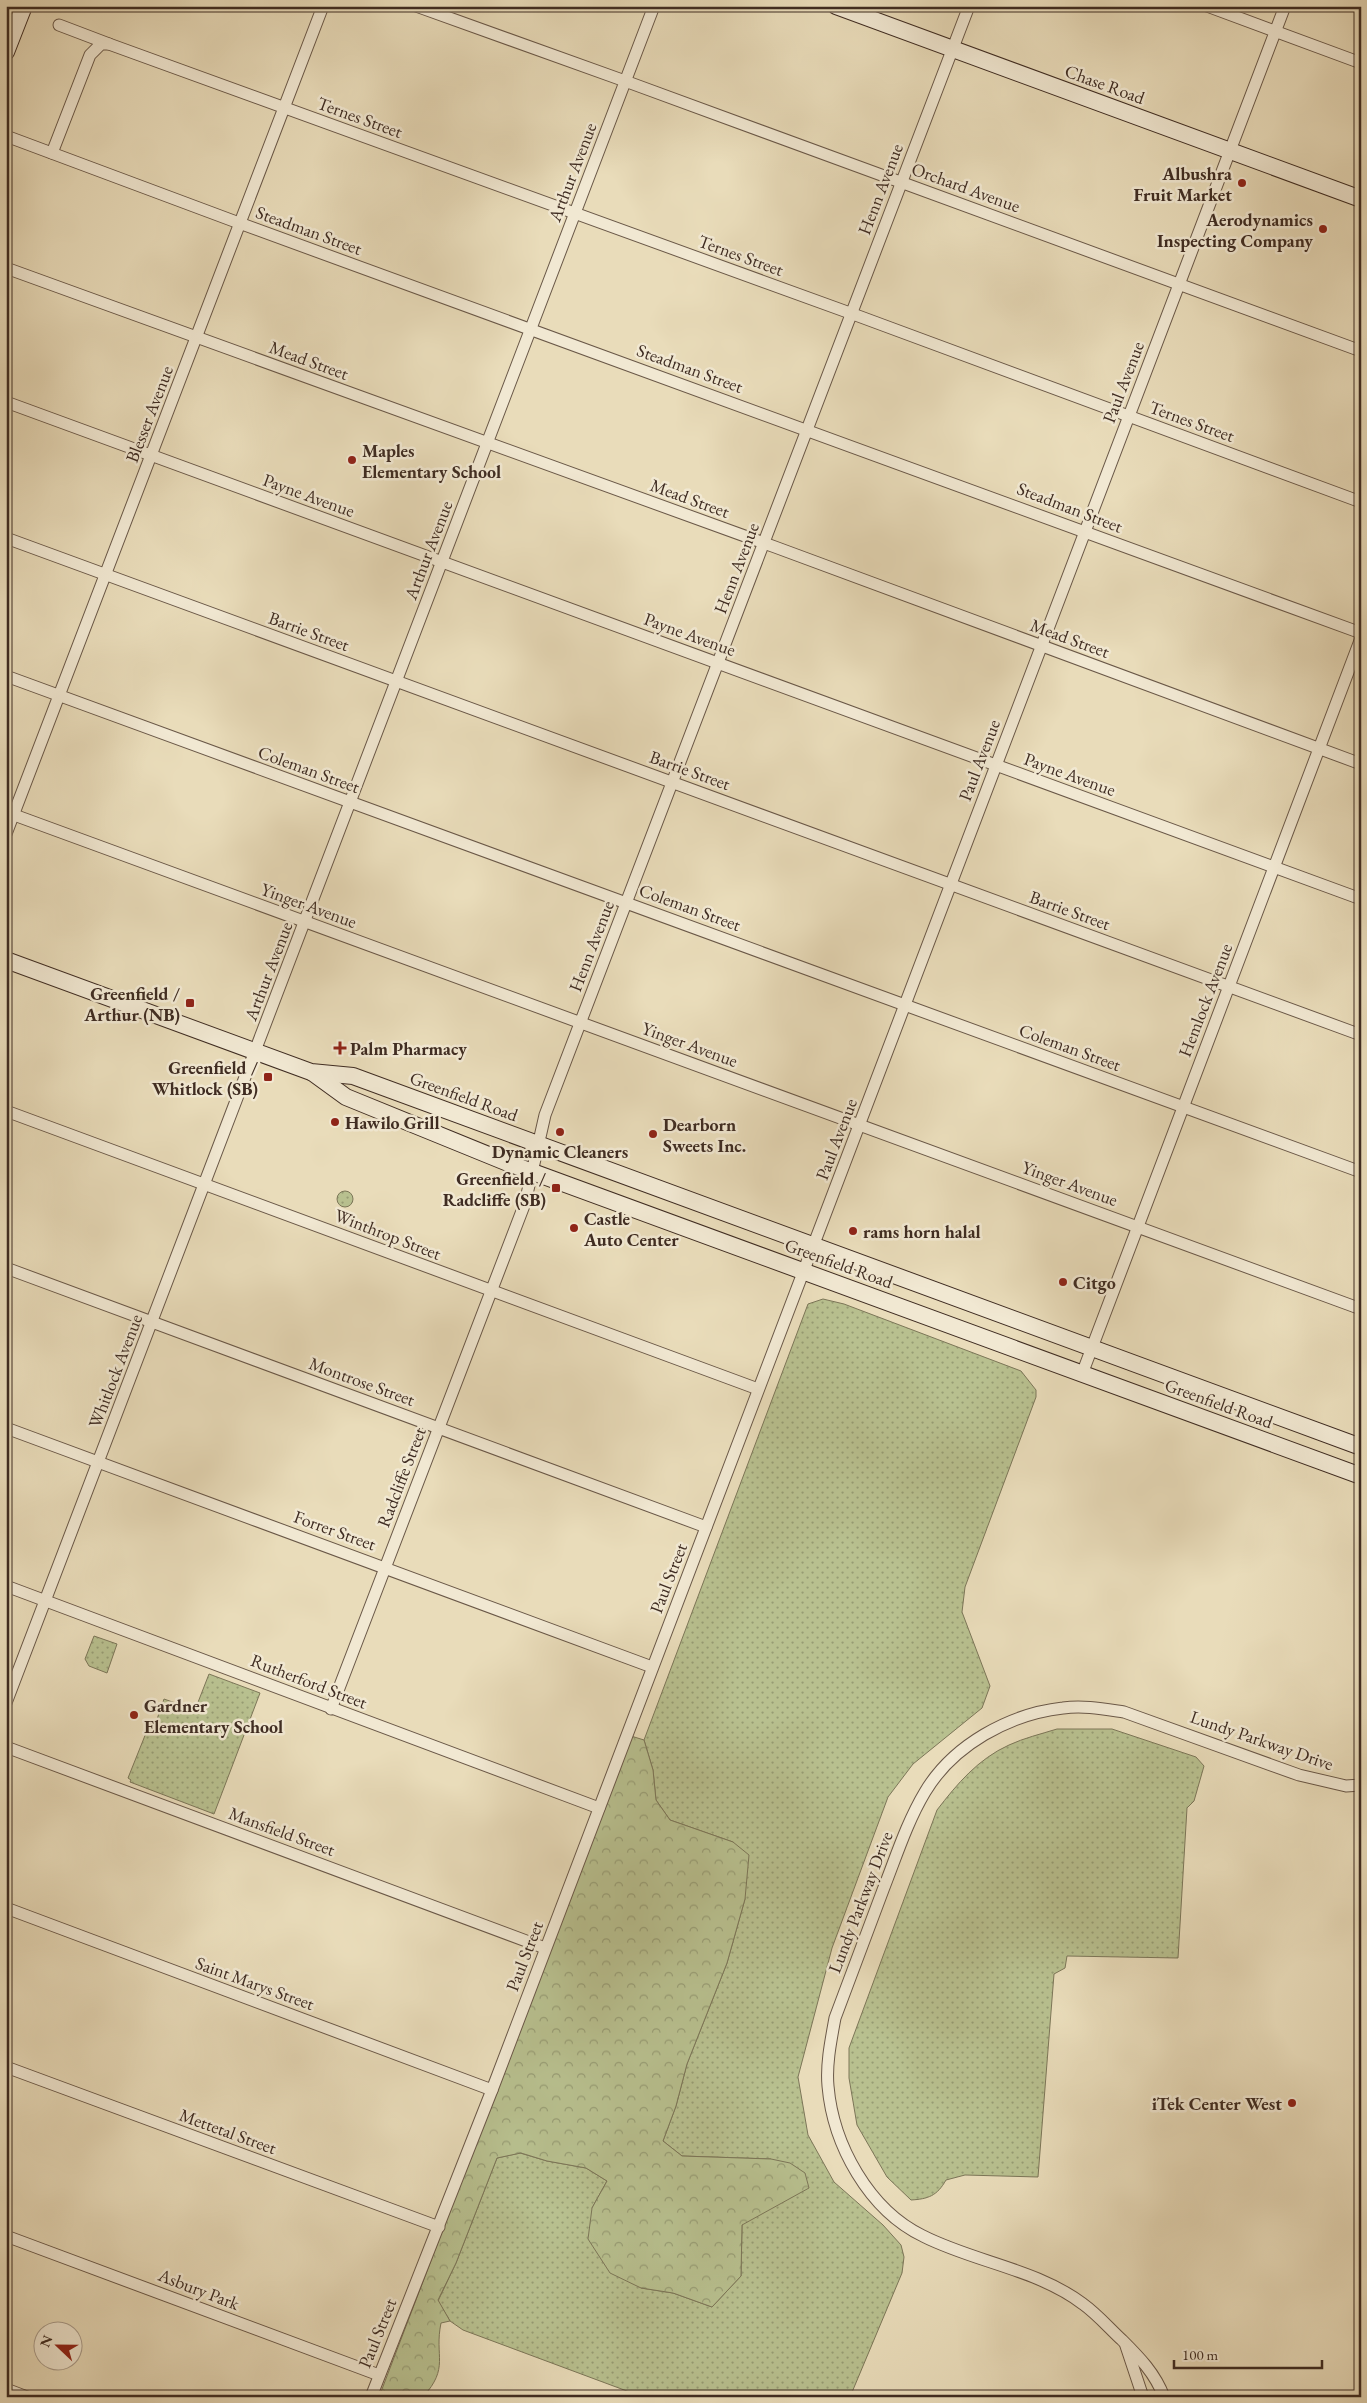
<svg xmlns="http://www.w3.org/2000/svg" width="1367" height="2403" font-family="'EB Garamond',serif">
<defs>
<pattern id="green-dots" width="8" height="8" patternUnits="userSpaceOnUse" patternTransform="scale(1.25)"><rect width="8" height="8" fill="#b8c08f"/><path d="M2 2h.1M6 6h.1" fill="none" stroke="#979c74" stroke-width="1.8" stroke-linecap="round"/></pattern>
<pattern id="forest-crowns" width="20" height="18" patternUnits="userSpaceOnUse" patternTransform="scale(1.25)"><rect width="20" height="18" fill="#b8c08f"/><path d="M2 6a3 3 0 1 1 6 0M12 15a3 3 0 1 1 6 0" fill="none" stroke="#979c74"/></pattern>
</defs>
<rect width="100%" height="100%" fill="#e9dcba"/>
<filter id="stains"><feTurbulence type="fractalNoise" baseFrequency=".004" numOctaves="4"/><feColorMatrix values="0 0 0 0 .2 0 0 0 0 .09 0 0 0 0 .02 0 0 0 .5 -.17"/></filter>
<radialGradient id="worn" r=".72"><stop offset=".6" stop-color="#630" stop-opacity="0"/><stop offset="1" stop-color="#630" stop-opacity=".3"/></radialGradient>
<g fill="url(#green-dots)" stroke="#7c7658">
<circle cx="345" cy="1199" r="8"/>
<path d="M823,1299L844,1304L1021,1371L1036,1390V1397L965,1587L962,1612L990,1686L982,1708L913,1764L888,1797L832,1948L798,2077L808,2135L834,2182L883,2225L901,2245L904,2257L902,2273L850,2397H643L463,2330L450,2321L438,2301L456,2263L497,2158L520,2153L547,2161L586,2168L607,2181L592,2208L641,2288L673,2293L712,2307L741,2276L742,2225L771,2159L682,2156L663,2141L676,2106L687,2064L727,1963L745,1899L733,1842L670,1820L656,1800L653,1770L644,1740L808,1304Z"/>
<path d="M94,1636L117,1644L107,1673L89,1666L85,1659Z"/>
<path d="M209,1674L260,1693L214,1814L130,1782L131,1780L128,1778L150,1723L155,1725L164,1699L195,1710Z"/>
<path d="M1057,1729H1112L1196,1757L1204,1766L1194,1801L1187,1808L1178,1958L1067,1956L1065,1968L1054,1974L1038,2177L965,2175L946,2180C937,2196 928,2199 911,2200L887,2177L857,2125L849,2078V2048L937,1810C957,1784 978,1759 1009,1745C1024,1738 1041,1734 1057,1729Z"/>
</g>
<path fill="url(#forest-crowns)" stroke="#7c7658" d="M631,1736L644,1740L653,1770L656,1800L670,1820L733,1842L749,1855L745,1899L727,1963L687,2064L676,2106L663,2141L682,2156L771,2159L790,2163L805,2173L809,2188L742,2225L741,2276L712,2307L673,2293L641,2288L610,2273L588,2239L592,2208L607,2181L586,2168L547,2161L521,2153L497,2158L456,2263L438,2300L450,2321L441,2323C434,2357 450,2367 423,2397H379Z"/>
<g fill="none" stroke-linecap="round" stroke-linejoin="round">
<g stroke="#6a5848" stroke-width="13">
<g id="street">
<path d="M416,6L625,81L1361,351"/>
<path d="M1207,6L1361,63"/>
<path d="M59,25L109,44"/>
<path d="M6,136L231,220L1361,633"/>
<path d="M52,153L90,55L101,44H109L861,317L1361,502"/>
<path d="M6,268L775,547L1361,764"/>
<path d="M6,402L1361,899"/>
<path d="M6,538L1361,1035"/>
<path d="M6,676L1361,1172"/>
<path d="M6,812L1361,1309"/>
<path d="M6,834L323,6"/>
<path d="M6,1111L758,1389"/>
<path d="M6,1268L706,1527"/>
<path d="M1082,1374L1361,638"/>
<path d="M6,1428L652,1667"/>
<path d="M6,1586L599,1808"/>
<path d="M6,1703L654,6"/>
<path d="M331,1709L525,1203L545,1115L969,6"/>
<path d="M6,1747L545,1948"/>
<path d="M6,1908L492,2090"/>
<path d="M6,2067L439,2227"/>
<path d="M6,2236L379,2375"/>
<path d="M1126,2346L1143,2397"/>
<path d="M6,2389L27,2397"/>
<path d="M371,2397L492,2090L1285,6"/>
<path d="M1164,2397C1155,2373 1139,2357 1122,2340C1109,2328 1097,2314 1083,2304C1037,2269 974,2262 923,2236C869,2210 833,2145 828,2086C826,2064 831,2040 835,2018C851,1975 867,1933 883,1890C896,1857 907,1822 925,1792C953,1745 1009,1714 1063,1708C1083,1705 1104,1709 1124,1712L1299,1775L1346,1786L1361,1785"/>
</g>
</g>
<g stroke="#3f2c22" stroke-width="18">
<g id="secondary">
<path d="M836,6L1361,199"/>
<path d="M6,52L24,6"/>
<path d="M6,960L311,1072L353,1076L1361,1447"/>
<path d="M313,1073L346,1097L508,1163L1361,1476"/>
</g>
</g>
<use href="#street" stroke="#f1e8d2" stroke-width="11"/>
<use href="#secondary" stroke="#f1e8d2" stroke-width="16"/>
<path stroke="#3f2c22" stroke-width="3" stroke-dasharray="9 9" stroke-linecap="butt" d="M6,9L12,6"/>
</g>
<g fill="#8f2418" stroke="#f1e8d2" stroke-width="2">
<circle cx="1242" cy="183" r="5"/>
<circle cx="1323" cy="229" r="5"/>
<circle cx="352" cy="460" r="5"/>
<rect x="185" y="998" width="10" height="10" rx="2.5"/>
<path d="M337.5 1040.5h5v5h5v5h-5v5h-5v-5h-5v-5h5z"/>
<rect x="263" y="1072" width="10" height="10" rx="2.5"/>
<circle cx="335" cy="1122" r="5"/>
<circle cx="560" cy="1132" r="5"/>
<circle cx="653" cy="1134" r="5"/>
<rect x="551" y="1183" width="10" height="10" rx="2.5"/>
<circle cx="574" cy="1228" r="5"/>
<circle cx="853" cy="1231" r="5"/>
<circle cx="1063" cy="1282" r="5"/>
<circle cx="134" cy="1715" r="5"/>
<circle cx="1292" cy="2103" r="5"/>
</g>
<g text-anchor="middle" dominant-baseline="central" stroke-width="5" stroke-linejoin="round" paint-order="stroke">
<g font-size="18" fill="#3f2c22" stroke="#f1e8d2">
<text transform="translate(1105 84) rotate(20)">Chase Road</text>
<text transform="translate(360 117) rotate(20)">Ternes Street</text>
<text transform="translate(572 172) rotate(-69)">Arthur Avenue</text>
<text transform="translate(966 187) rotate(20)">Orchard Avenue</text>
<text transform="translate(880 189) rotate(-69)">Henn Avenue</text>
<text transform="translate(309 230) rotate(20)">Steadman Street</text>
<text transform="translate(741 255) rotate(20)">Ternes Street</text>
<text transform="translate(309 360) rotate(20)">Mead Street</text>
<text transform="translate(690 368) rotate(20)">Steadman Street</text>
<text transform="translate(1123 382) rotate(-69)">Paul Avenue</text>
<text transform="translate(149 414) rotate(-69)">Blesser Avenue</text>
<text transform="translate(1192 421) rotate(20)">Ternes Street</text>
<text transform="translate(309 495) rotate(20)">Payne Avenue</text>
<text transform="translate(690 498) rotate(20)">Mead Street</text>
<text transform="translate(1070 507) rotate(21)">Steadman Street</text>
<text transform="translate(428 550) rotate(-69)">Arthur Avenue</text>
<text transform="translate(736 568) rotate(-69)">Henn Avenue</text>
<text transform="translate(309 631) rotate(20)">Barrie Street</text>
<text transform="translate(690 634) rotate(20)">Payne Avenue</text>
<text transform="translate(1070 638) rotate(20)">Mead Street</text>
<text transform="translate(979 760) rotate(-69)">Paul Avenue</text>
<text transform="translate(309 769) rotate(20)">Coleman Street</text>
<text transform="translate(690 770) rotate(20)">Barrie Street</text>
<text transform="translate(1070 774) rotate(20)">Payne Avenue</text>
<text transform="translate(309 905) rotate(20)">Yinger Avenue</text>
<text transform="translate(690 907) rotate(20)">Coleman Street</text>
<text transform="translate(1070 910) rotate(20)">Barrie Street</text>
<text transform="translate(591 946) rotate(-69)">Henn Avenue</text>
<text transform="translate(268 971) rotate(-69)">Arthur Avenue</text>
<text transform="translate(1205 1000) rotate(-69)">Hemlock Avenue</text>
<text transform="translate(690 1044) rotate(20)">Yinger Avenue</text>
<text transform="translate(1070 1047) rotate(20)">Coleman Street</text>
<text transform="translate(464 1096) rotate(20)">Greenfield Road</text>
<text transform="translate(836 1139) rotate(-69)">Paul Avenue</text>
<text transform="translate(1070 1183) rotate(20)">Yinger Avenue</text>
<text transform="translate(388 1234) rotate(21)">Winthrop Street</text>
<text transform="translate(839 1263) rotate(20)">Greenfield Road</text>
<text transform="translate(115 1371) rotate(-69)">Whitlock Avenue</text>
<text transform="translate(362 1381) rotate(20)">Montrose Street</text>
<text transform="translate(1219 1403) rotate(20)">Greenfield Road</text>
<text transform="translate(401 1477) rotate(-69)">Radcliffe Street</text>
<text transform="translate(335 1530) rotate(20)">Forrer Street</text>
<text transform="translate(668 1578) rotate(-69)">Paul Street</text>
<text transform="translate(309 1681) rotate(21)">Rutherford Street</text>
<text transform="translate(1262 1740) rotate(19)">Lundy Parkway Drive</text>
<text transform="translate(282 1831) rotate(20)">Mansfield Street</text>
<text transform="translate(860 1902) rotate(-69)">Lundy Parkway Drive</text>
<text transform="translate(524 1956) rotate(-69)">Paul Street</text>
<text transform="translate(255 1983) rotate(20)">Saint Marys Street</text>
<text transform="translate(228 2131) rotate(20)">Mettetal Street</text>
<text transform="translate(199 2289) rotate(21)">Asbury Park</text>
<text transform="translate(377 2333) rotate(-68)">Paul Street</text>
</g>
<g font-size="18" font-weight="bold" fill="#3f2c22" stroke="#f1e8d2" text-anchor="start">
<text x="1232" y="173" text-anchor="end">Albushra<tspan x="1232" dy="21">Fruit Market</tspan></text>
<text x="1313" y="219" text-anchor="end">Aerodynamics<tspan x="1313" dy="21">Inspecting Company</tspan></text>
<text x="362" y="450">Maples<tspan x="362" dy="21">Elementary School</tspan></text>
<text x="180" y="993" text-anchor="end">Greenfield /<tspan x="180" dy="21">Arthur (NB)</tspan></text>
<text x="350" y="1048">Palm Pharmacy</text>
<text x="258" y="1067" text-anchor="end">Greenfield /<tspan x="258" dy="21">Whitlock (SB)</tspan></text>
<text x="345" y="1122">Hawilo Grill</text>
<text x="663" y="1124">Dearborn<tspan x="663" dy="21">Sweets Inc.</tspan></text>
<text x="560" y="1151" text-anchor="middle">Dynamic Cleaners</text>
<text x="546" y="1178" text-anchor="end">Greenfield /<tspan x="546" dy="21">Radcliffe (SB)</tspan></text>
<text x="584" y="1218">Castle<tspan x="584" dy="21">Auto Center</tspan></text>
<text x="863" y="1231">rams horn halal</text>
<text x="1073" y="1282">Citgo</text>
<text x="144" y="1705">Gardner<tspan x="144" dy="21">Elementary School</tspan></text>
<text x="1282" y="2103" text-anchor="end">iTek Center West</text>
</g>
</g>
<rect width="1367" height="2403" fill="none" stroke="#e9dcba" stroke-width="25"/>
<rect x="8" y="8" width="1352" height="2388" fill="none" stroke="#3f2c22" stroke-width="2.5"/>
<rect x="12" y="12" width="1342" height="2378" fill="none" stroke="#3f2c22"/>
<g transform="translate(58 2346) rotate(292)"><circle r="24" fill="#f1e8d2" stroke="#aa9d8c"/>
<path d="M0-4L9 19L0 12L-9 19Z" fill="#8f2418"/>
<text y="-8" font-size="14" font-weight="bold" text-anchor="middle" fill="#3f2c22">N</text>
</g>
<path d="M1174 2360v8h148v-8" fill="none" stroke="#3f2c22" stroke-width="2.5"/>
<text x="1182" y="2360" font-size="15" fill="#3f2c22" stroke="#f1e8d2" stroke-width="4" paint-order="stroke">100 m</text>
<rect width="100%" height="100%" filter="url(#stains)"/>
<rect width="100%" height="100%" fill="url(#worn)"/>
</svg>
